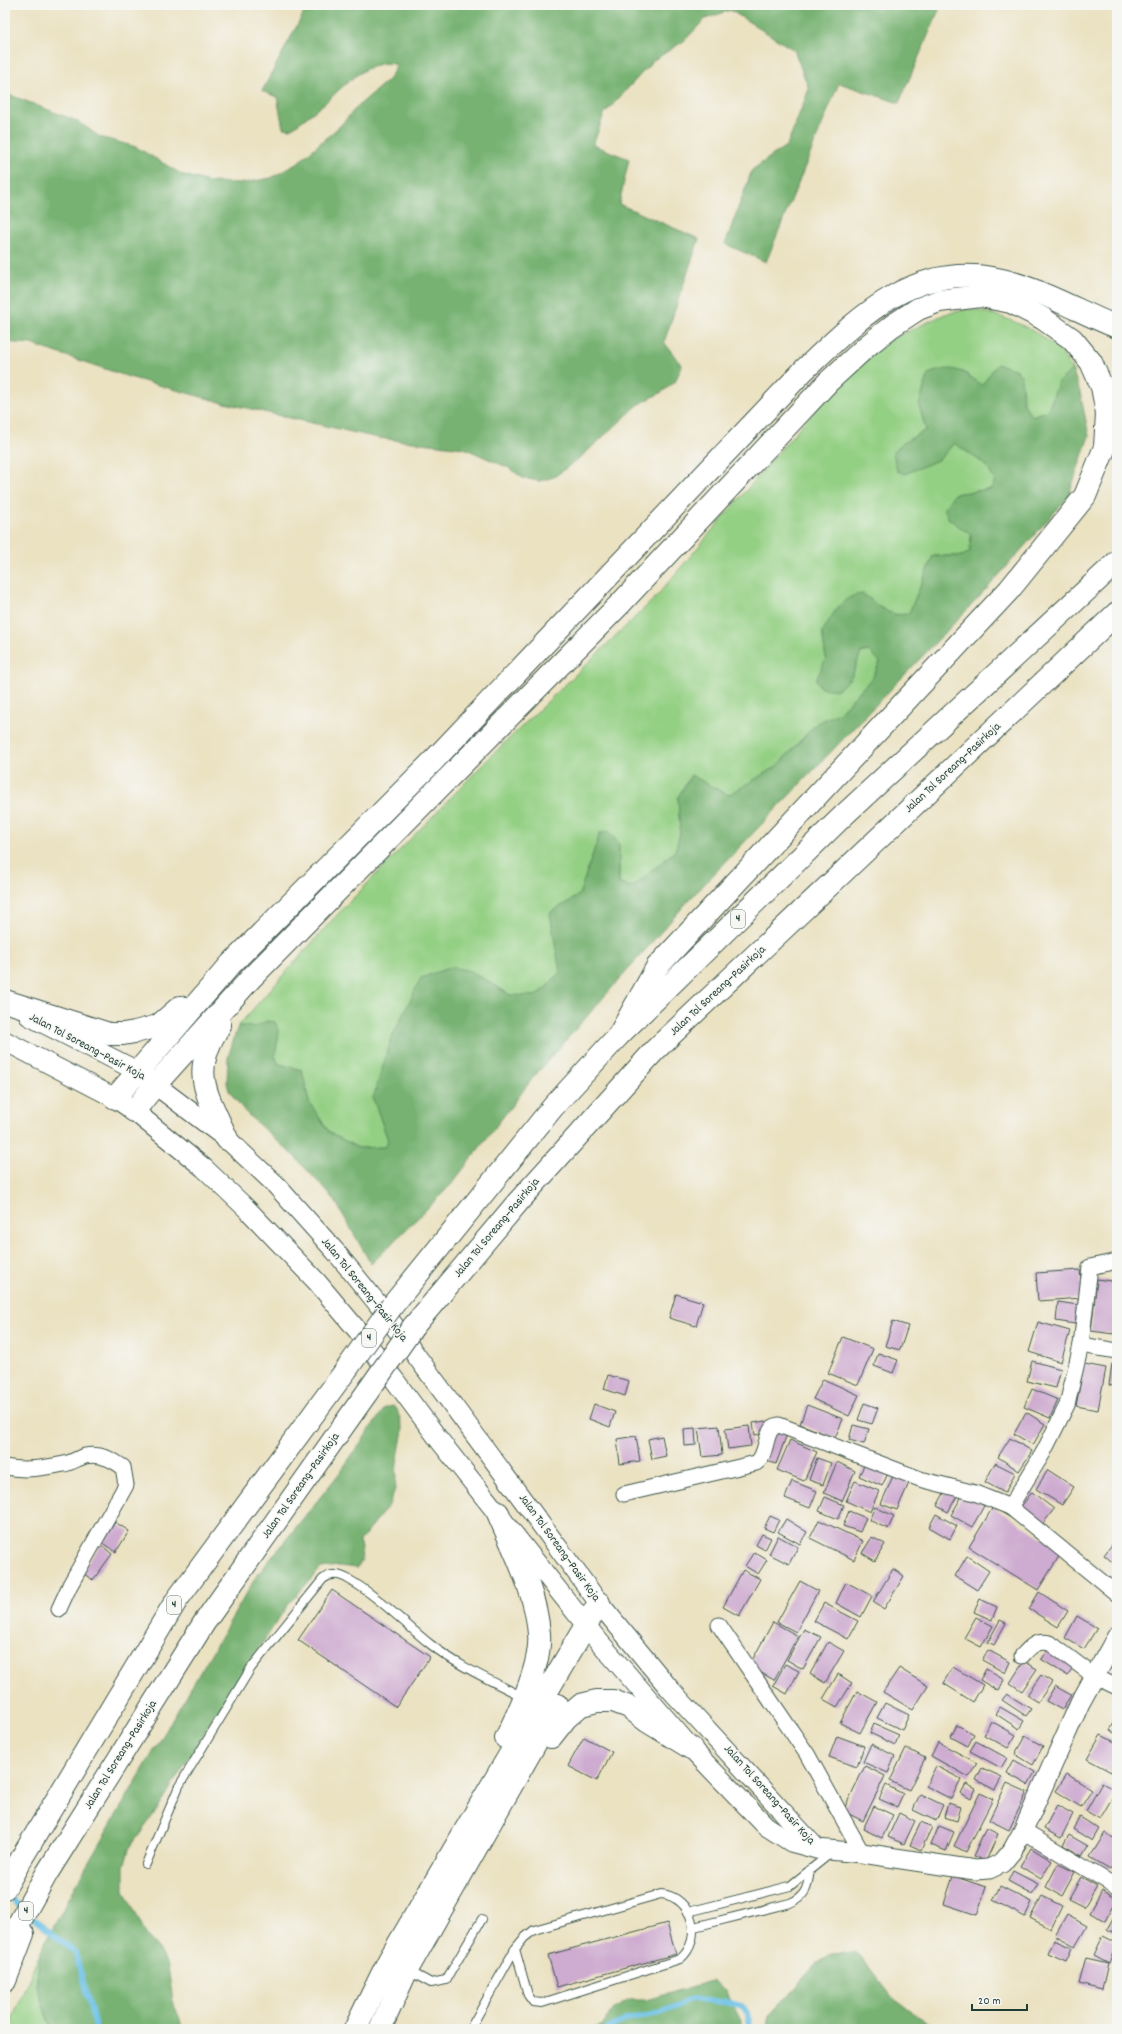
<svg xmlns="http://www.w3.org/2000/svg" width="1122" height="2034" font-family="Dekko,sans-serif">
<rect width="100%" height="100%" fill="#f6f6f2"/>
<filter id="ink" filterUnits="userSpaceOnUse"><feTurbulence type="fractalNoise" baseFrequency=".025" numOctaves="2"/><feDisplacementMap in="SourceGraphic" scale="8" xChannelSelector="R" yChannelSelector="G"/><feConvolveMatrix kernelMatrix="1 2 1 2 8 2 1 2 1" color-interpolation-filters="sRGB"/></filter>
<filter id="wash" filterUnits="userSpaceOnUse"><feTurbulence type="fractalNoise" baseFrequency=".012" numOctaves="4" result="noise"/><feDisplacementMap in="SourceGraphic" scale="16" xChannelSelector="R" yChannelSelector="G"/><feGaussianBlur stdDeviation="0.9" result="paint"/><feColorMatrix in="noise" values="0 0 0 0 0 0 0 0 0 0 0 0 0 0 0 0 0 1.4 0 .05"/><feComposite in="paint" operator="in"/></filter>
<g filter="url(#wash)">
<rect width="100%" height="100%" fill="#ebe2c2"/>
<g fill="#94d084" stroke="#5a865c">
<path d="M969,309C1002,315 1032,326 1058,349C1063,354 1068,363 1072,369L1058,383L1048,411L1031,416L1023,402L1021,376L982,385L962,371L919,405L926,430L903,443L893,452L940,459L954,443L986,465L995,481L991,489L954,494L949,519L971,535L970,551L963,556H933L909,613C891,620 877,604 863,594L822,632L826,658L852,676L861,653L869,651L880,662L873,677L839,713L817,723L777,766L728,796L691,775L678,797L680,834L675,851L633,887L619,884V844L600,833L579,895L550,913L560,972L543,991L535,996L510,995L471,971L373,1098L388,1140L385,1147L358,1148L329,1132L309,1102L302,1070L279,1064L275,1057L279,1031L267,1021L254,1027L238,1026L333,919L490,757L655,598L804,422L881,344L945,314Z"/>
<path d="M41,1950L36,1985L51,2029H8Z"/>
</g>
<g fill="#77b272" stroke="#4b7853">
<path d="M308,5H941L899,103L839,83L766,262L725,244L752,170L787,145L809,89L794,50L730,10L705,19L684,41L654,60L604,114L593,145L629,159L619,204L699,239L664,342L682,366L675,382L662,392L638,405L582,456L554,477L539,481L523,478L509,468L464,448L378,438L220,402L129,377L31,344L5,342V93L77,121L100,137L136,147L183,175L209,182L243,183L271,178L296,164L340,126L357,107L389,79L397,65C370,56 344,86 326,102C315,111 303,120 291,129L283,128L277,97L262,91Z"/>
<path d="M997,364L1015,369L1021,375L1023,402L1031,416L1048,411L1058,383L1072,369L1080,392L1089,436L1068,497L983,593L689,900L532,1079L451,1185L371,1264L334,1199L295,1157L247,1114L229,1091L227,1083L228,1057L238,1026L254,1027L267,1021L275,1022L279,1031L275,1057L279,1064L302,1070L309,1102L329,1132L358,1148L385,1147L388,1140L373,1098L392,1037L421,978L451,967L471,971L510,995L535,996L543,991L560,972L550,913L579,895L600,833L608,831L619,844V884L633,887L675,851L680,834L678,797L691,775L728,795L777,766L817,723L839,713L873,677L880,662L869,651L861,652L852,676L838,690L821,688L816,680L826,658L822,632C833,615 841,595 863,594C877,604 891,620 909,613L933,556H963L970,551L971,535L949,519L944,508L954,494L991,489L995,481L986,465L954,443L940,459L905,474L897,471L893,452L903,443L926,430L919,405L928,374C954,364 960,370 982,385Z"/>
<path d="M393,1406L397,1409L403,1430L397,1463L395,1489L389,1505L360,1541L362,1560L357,1568L339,1566L321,1568L287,1606L215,1715L157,1810L129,1849L124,1866V1890L147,1936L159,1949L168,1967L173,2001L183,2029H51L36,1985L41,1950L87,1865L256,1577L338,1475L385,1408Z"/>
<path d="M854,1952L861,1957L893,1998L935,2029H766L769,2016L817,1963L831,1954Z"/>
<path d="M711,1981L726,1991L745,2029H592L602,2025L614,2009L629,2000H647Z"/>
</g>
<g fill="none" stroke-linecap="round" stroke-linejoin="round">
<g stroke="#6ac1e7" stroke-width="5.5">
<path d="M5,1894L22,1908"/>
<path d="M28,1914L75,1952L96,2029"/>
<path d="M607,2029L628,2019L658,2013L690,2000L723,2001L742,2006L747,2012L751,2029"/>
</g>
</g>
<g id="blocks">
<g fill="#ceabd0">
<path d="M1080,1270L1083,1298L1038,1301L1036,1273Z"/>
<path d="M1097,1279L1117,1282V1311L1114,1334L1091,1331Z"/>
<path d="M676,1294L703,1302L696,1326L669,1318Z"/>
<path d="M1058,1302L1078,1305L1075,1324L1056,1321Z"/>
<path d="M893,1321L908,1326L900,1350L885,1346Z"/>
<path d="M1038,1322L1070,1331L1061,1362L1029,1352Z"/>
<path d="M843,1337L873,1349L858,1385L828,1373Z"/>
<path d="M878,1353L898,1360L893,1373L874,1366Z"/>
<path d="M1032,1361L1061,1369L1056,1388L1027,1381Z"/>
<path d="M1084,1364L1106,1368L1098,1410L1076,1406Z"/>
<path d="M1112,1364H1117V1386L1109,1385Z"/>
<path d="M608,1375L629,1381L625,1396L604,1389Z"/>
<path d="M823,1379L859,1395L849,1416L813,1399Z"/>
<path d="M1032,1389L1058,1400L1050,1418L1024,1407Z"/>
<path d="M864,1403L878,1408L872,1424L858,1420Z"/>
<path d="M594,1404L615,1412L610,1427L589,1419Z"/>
<path d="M807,1405L843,1419L835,1438L800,1424Z"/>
<path d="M1026,1412L1045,1424L1033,1445L1014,1434Z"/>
<path d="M765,1421L767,1433L755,1435L753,1423Z"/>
<path d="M853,1425L869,1429L864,1444L849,1440Z"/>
<path d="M719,1426L722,1455L702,1457L698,1428Z"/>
<path d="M749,1426L751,1446L728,1449L725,1429Z"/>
<path d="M695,1428L696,1445L685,1446L684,1429Z"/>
<path d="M775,1430L787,1434L776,1464L764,1460Z"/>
<path d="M636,1436L640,1461L620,1464L617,1439Z"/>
<path d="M662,1436L666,1456L652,1459L648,1439Z"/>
<path d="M1010,1438L1032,1451L1019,1471L998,1457Z"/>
<path d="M790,1440L817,1452L804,1481L777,1470Z"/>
<path d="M817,1458L831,1463L823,1485L809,1480Z"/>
<path d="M866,1461L889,1471L882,1486L859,1476Z"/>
<path d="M837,1462L855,1471L842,1501L824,1493Z"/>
<path d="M995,1463L1015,1473L1005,1493L985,1482Z"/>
<path d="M1048,1470L1074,1487L1062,1505L1036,1489Z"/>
<path d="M893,1476L909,1483L897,1510L881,1504Z"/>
<path d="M792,1481L817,1491L810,1508L785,1498Z"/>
<path d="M855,1481L879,1491L870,1512L846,1501Z"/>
<path d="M947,1488L958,1494L948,1512L937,1506Z"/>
<path d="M1032,1492L1054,1509L1042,1525L1020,1508Z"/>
<path d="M964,1493L984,1506L972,1527L951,1515Z"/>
<path d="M825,1497L844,1505L838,1519L819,1511Z"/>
<path d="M875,1507L894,1516L888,1529L869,1520Z"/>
<path d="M993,1507L1063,1550L1038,1590L969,1547Z"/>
<path d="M849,1511L866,1518L860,1532L843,1526Z"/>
<path d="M936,1514L957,1526L950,1539L929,1527Z"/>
<path d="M770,1516L779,1520L773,1532L764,1528Z"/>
<path d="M786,1519L807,1532L800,1544L778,1532Z"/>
<path d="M819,1520L863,1541L854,1560L810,1538Z"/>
<path d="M115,1522L129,1531L116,1552L102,1543Z"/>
<path d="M762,1534L771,1538L765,1550L756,1545Z"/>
<path d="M778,1536L798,1547L789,1564L769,1554Z"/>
<path d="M872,1537L885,1544L875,1561L862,1553Z"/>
<path d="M1117,1538V1566L1104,1555Z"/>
<path d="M101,1545L112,1554L93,1580L81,1572Z"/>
<path d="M754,1552L767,1560L758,1574L745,1566Z"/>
<path d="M967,1556L989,1571L977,1590L955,1576Z"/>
<path d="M893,1569L904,1576L884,1609L873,1602Z"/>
<path d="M743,1570L760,1579L739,1616L723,1607Z"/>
<path d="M800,1581L818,1591L796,1632L777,1622Z"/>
<path d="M846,1582L872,1596L861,1617L836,1603Z"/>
<path d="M332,1590L430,1657L396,1707L298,1640Z"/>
<path d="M1039,1592L1068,1611L1058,1627L1029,1609Z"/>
<path d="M980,1599L997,1607L992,1620L974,1612Z"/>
<path d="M824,1603L858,1621L848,1639L814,1621Z"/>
<path d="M1077,1616L1097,1628L1084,1649L1065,1638Z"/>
<path d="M976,1617L993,1626L981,1647L964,1638Z"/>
<path d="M1000,1620L1006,1623L994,1645L988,1642Z"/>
<path d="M773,1622L798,1636L774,1680L749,1666Z"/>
<path d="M804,1629L821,1637L803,1669L787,1660Z"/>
<path d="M828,1642L844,1651L825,1683L810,1674Z"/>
<path d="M1048,1649L1074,1666L1068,1676L1041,1659Z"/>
<path d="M988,1650L1010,1662L1005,1673L982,1660Z"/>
<path d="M1024,1661L1037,1669L1022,1691L1010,1683Z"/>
<path d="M785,1664L799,1671L787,1694L773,1686Z"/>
<path d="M953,1667L983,1685L973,1702L943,1683Z"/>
<path d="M899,1668L928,1686L913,1710L883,1692Z"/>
<path d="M986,1669L1004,1680L998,1691L980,1680Z"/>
<path d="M838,1674L852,1683L837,1707L823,1699Z"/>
<path d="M1041,1675L1052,1682L1038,1702L1027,1695Z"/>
<path d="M1055,1686L1071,1695L1062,1710L1046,1701Z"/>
<path d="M857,1691L877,1702L860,1733L840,1723Z"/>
<path d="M1007,1694L1031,1709L1026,1716L1002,1700Z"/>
<path d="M885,1703L909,1715L902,1730L877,1718Z"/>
<path d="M1000,1707L1024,1721L1019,1729L996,1714Z"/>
<path d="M1117,1718V1735L1110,1730Z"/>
<path d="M991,1721L1016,1735L1008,1748L984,1735Z"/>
<path d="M874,1724L899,1735L895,1745L870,1733Z"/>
<path d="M957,1725L974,1734L968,1746L951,1737Z"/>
<path d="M1101,1735L1117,1743V1760L1111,1772L1087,1759Z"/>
<path d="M837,1736L864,1746L857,1767L829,1757Z"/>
<path d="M1025,1736L1043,1746L1033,1765L1015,1754Z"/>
<path d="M584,1737L612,1752L597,1781L568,1766Z"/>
<path d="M976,1741L1007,1758L1001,1768L970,1751Z"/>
<path d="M938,1742L977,1763L969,1777L931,1756Z"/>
<path d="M871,1744L895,1756L888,1773L863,1762Z"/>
<path d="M906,1748L925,1758L909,1790L890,1781Z"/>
<path d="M1014,1760L1035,1772L1028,1785L1007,1773Z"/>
<path d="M865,1766L885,1776L863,1821L843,1811Z"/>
<path d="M936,1766L961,1779L951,1799L926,1786Z"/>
<path d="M982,1768L1002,1777L995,1790L976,1780Z"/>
<path d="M1067,1774L1092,1790L1081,1807L1056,1791Z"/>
<path d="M1007,1783L1027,1792L1009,1830L989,1820Z"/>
<path d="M1102,1783L1116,1791L1100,1819L1086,1811Z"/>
<path d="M966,1784L976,1789L971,1799L961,1793Z"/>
<path d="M886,1785L903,1794L897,1807L879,1799Z"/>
<path d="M980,1793L993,1799L966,1852L954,1846Z"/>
<path d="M920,1794L943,1805L936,1821L913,1810Z"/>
<path d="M948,1803L961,1807L957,1821L944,1817Z"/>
<path d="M1057,1805L1073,1814L1061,1838L1044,1829Z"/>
<path d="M874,1806L893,1815L882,1838L863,1829Z"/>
<path d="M899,1813L915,1821L904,1844L888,1837Z"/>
<path d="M1080,1817L1099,1829L1092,1841L1073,1829Z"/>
<path d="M921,1822L932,1827L921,1850L910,1845Z"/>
<path d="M939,1826L954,1832L946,1851L931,1845Z"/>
<path d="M986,1828L998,1834L986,1861L973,1856Z"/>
<path d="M1105,1833L1117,1840V1858L1110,1869L1090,1857Z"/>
<path d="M1069,1835L1088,1846L1082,1856L1063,1845Z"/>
<path d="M1031,1848L1052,1861L1041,1879L1020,1866Z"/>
<path d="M1058,1864L1075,1872L1062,1896L1046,1887Z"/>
<path d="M1013,1871L1038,1884L1032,1894L1008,1881Z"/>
<path d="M953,1876L986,1887L977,1915L944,1904Z"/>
<path d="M1081,1877L1097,1886L1084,1908L1068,1900Z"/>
<path d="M1000,1886L1032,1902L1025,1917L993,1900Z"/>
<path d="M1102,1890L1117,1899L1105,1921L1090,1913Z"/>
<path d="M1042,1896L1062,1906L1051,1929L1030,1918Z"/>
<path d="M1117,1911V1934L1107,1929Z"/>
<path d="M1067,1915L1087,1926L1075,1947L1055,1936Z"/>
<path d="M667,1923L676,1954L557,1987L548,1955Z"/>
<path d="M1103,1936L1117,1943L1109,1963L1094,1955Z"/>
<path d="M1054,1940L1072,1948L1066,1961L1048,1953Z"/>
<path d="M1086,1958L1108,1963L1102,1990L1079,1984Z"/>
</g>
</g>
</g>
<g filter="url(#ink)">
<use href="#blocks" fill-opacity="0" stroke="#3e5649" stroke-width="1"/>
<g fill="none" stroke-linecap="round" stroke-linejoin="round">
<g stroke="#3e5649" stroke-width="10">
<g id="service">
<path d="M146,1864L179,1786L251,1668L323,1579C332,1573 339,1574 348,1579C378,1596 404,1623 430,1644C458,1666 492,1681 523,1697"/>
<path d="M688,1912L790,1886L831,1853"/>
<path d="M694,1927L790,1903C807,1896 808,1886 810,1869"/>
<path d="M407,1970L431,1983L446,1980L482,1919"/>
<path d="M470,2029L515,1949L524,1938L534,1930L661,1894C693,1897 704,1939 680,1959L542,2003L533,2002L528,1995L515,1949"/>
</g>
</g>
<g stroke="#3e5649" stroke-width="17">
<g id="minor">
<path d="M1081,1345L1117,1351"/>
<path d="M5,1467C25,1471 44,1468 64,1464C71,1463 78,1458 85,1456C98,1453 112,1459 123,1467L126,1485L70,1585L59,1609"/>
<path d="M624,1494L756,1463C769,1455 763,1427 779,1425L920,1479L975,1493L1010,1507L1117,1594"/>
<path d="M1010,1507L1043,1453L1067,1405L1081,1345L1090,1267L1117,1261"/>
<path d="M719,1625L807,1754L862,1853"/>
<path d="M1022,1656C1031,1646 1036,1640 1050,1643L1094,1676L1117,1687"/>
<path d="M1023,1831L1117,1887"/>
</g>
</g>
<g stroke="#3e5649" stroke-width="21">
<g id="tertiary">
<path d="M29,1016L137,1071L227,1139L274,1183L335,1251L378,1304L599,1603L669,1688L817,1849"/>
<path d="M5,1041L115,1098L134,1111L204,1168L246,1208L317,1282L358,1331L440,1441L596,1638L691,1748L766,1826L791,1842L817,1849L862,1853L975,1870L989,1869L1002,1863L1012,1851L1023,1831L1080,1703L1117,1636"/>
</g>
</g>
<g stroke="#3e5649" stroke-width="24">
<g id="motorway">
<path d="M5,1001L109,1034H123L135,1032L158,1026L180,1007"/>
<path d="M220,1025C189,1073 207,1093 227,1139"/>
<path d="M115,1098L231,964L433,761L804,370C858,319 910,264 992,278C1031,284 1079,312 1117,327"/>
<path d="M134,1111L155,1085L252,977L621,603L828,382L867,346L892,326L918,309L939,301L981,296L1011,302L1042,318L1072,339L1091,362L1102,387L1107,413L1105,447L1085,496L1009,590L657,967L619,1035"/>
<path d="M392,1306L553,1107L619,1035L844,815L1117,562"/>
<path d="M413,1327L518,1202L655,1050L1117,613"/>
<path d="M498,1513C514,1551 536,1591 539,1634C542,1663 519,1712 506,1738"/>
<path d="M551,1737L566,1718L581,1705L597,1701H613L629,1707L647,1721L691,1748"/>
<path d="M5,1888L24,1854L176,1601L346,1370"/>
<path d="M5,1948L47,1873L204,1623L368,1391"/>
<path d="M5,1981L23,1934"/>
<path d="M355,2029L389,1960L599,1603"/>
<path d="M380,2029L407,1970L557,1705"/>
</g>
</g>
<use href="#service" stroke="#fff" stroke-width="8"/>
<use href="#minor" stroke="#fff" stroke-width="15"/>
<use href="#tertiary" stroke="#fff" stroke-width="19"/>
<use href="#motorway" stroke="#fff" stroke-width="22"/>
<g stroke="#3e5649" stroke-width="24" stroke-linecap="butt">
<g id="motorway-bridge">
<path d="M346,1370L392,1306"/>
<path d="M368,1391L413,1327"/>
</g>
</g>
<use href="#motorway-bridge" stroke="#fff" stroke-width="22"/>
</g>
</g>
<g text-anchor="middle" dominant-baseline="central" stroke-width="3" stroke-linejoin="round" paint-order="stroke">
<g fill="#f6f6f2" stroke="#60746d" stroke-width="1">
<rect x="731" y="910" width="14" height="18" rx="3"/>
<rect x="362" y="1329" width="14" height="18" rx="3"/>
<rect x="167" y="1596" width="14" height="18" rx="3"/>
<rect x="19" y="1902" width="14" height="18" rx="3"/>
</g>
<g font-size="11" font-weight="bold" fill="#1f3d34">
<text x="738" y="919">4</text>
<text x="369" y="1338">4</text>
<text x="174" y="1605">4</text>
<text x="26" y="1911">4</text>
</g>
<g font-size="12" fill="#1f3d34" stroke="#f6f6f2">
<text transform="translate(953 768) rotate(-43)">Jalan Tol Soreang–Pasirkoja</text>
<text transform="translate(718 991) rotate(-43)">Jalan Tol Soreang–Pasirkoja</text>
<text transform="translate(87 1047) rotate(28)">Jalan Tol Soreang–Pasir Koja</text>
<text transform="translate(497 1228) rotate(-50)">Jalan Tol Soreang–Pasirkoja</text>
<text transform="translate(364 1290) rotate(51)">Jalan Tol Soreang–Pasir Koja</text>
<text transform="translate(301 1486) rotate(-55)">Jalan Tol Soreang–Pasirkoja</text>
<text transform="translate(559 1548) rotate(54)">Jalan Tol Soreang–Pasir Koja</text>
<text transform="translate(121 1755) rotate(-58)">Jalan Tol Soreang–Pasirkoja</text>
<text transform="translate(769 1795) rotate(48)">Jalan Tol Soreang–Pasir Koja</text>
</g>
</g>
<rect width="1122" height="2034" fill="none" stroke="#f6f6f2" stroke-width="20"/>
<path d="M972 2004v6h55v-6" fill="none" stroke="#1f3d34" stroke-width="2"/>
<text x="978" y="2004" font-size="12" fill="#1f3d34" stroke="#f6f6f2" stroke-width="3" paint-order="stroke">20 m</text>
</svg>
